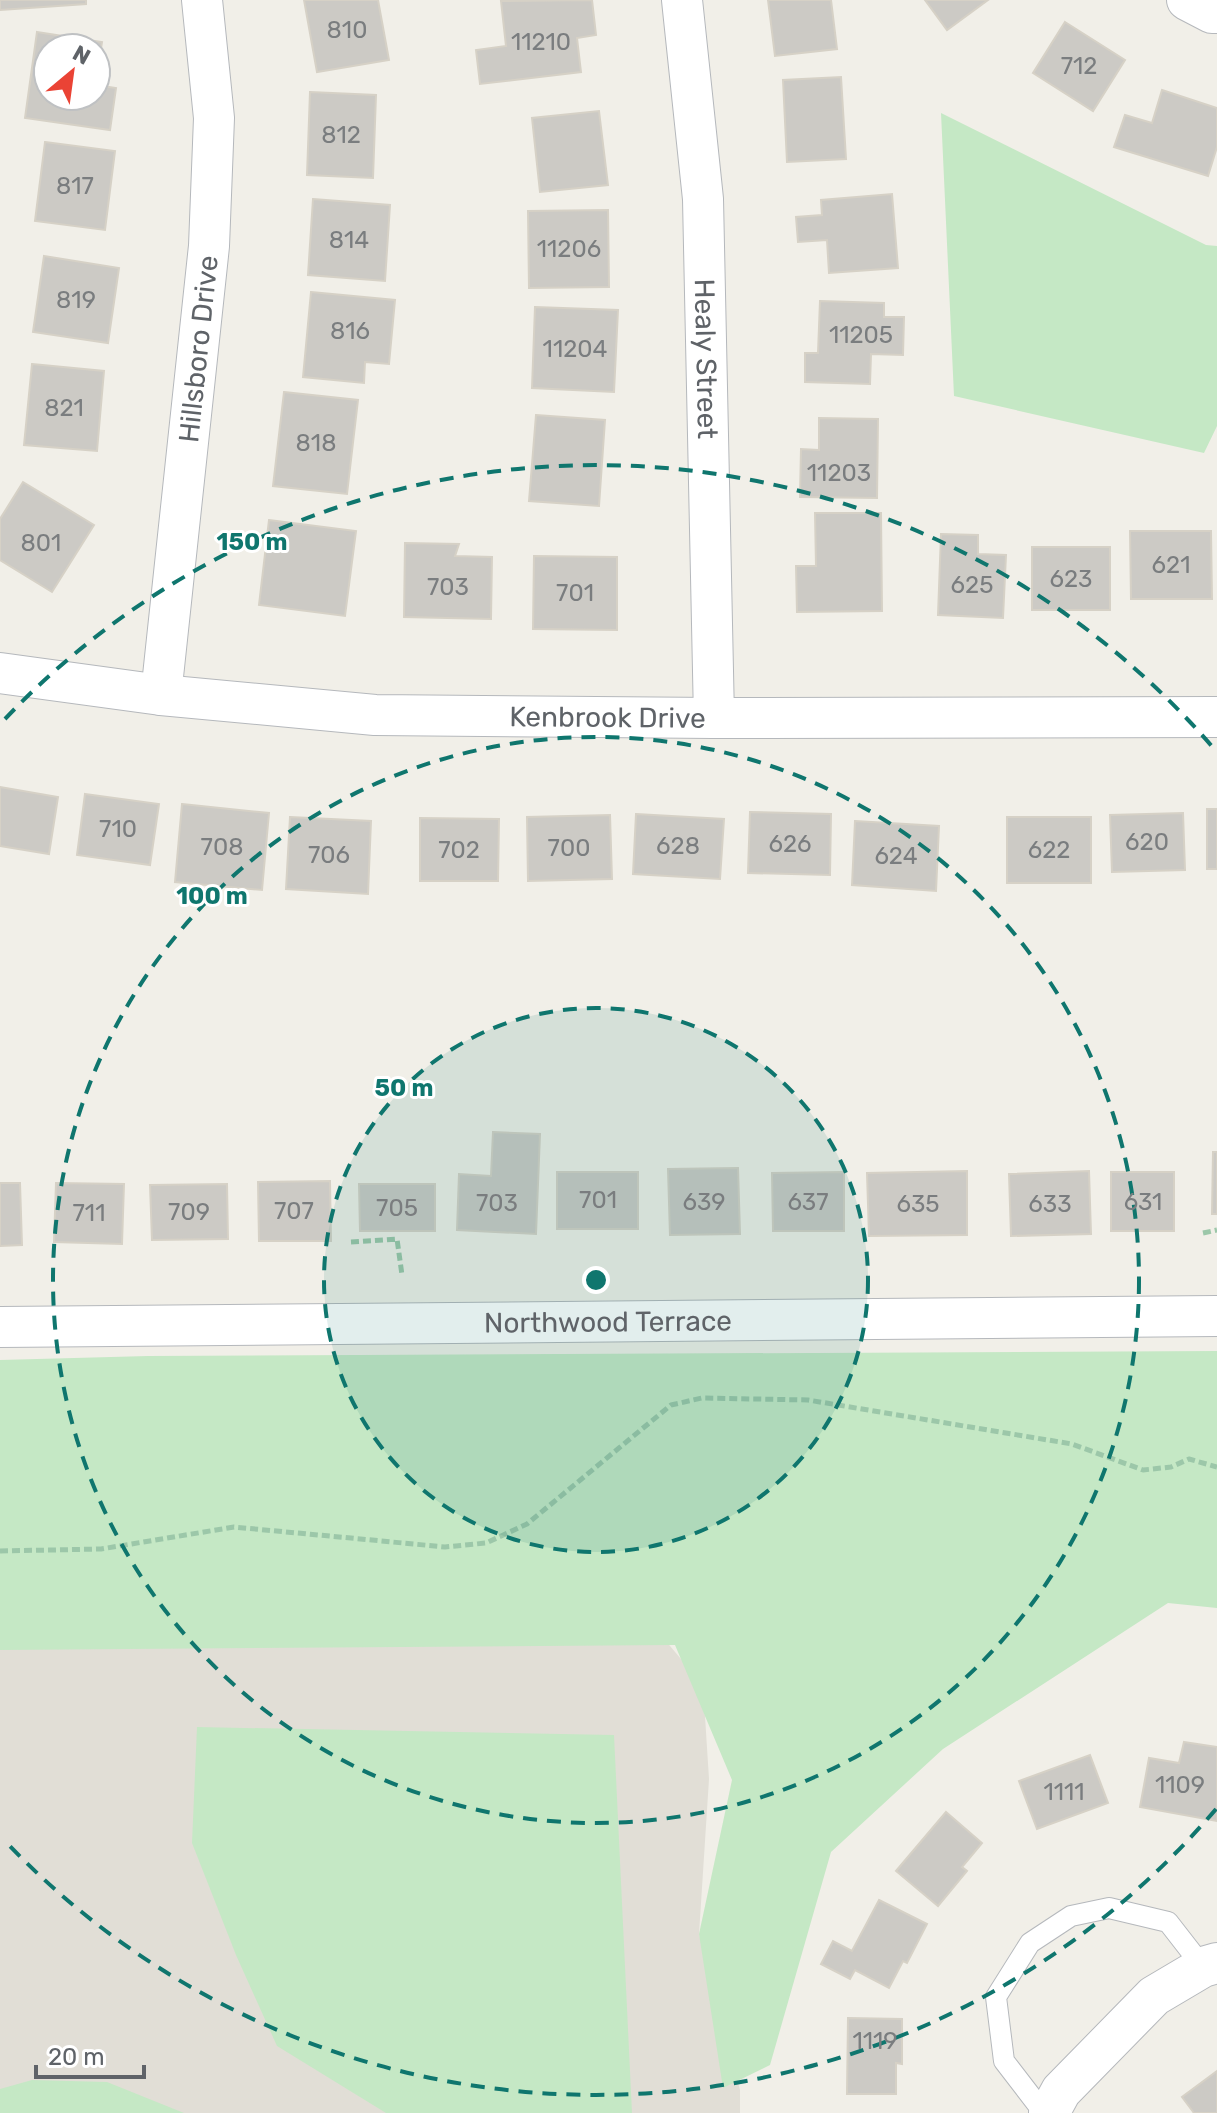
<svg xmlns="http://www.w3.org/2000/svg" width="1217" height="2113" font-family="Rubik,sans-serif">
<rect width="100%" height="100%" fill="#f1efe8"/>
<path fill="#e1ded6" d="M659,1633L703,1685L709,1779L699,1934L740,2090V2113H0V1636Z"/>
<g fill="#c5e8c5">
<path d="M941,113L1206,245L1217,246V426L1204,453L954,396Z"/>
<path d="M1217,1351V1608L1168,1603L943,1749L831,1852L770,2065L723,2088L699,1934L732,1780L675,1645L0,1650V1360L148,1356Z"/>
<path d="M197,1727L614,1735L632,2113H386L277,2046L236,1955L192,1843Z"/>
<path d="M32,2080L107,2082L184,2113H0V2089Z"/>
</g>
<g fill="#cccac5" stroke="#d6d1c6" stroke-width="2">
<path d="M0,0H86V4L0,10Z"/>
<path d="M304,0H378L389,60L317,72Z"/>
<path d="M592,0L596,35L577,38L581,72L480,84L476,50L506,46L501,1Z"/>
<path d="M768,0H831L837,49L775,56Z"/>
<path d="M925,0H988L947,30Z"/>
<path d="M1065,22L1125,60L1093,111L1033,73Z"/>
<path d="M37,32L102,42L96,80V48H48V96H96V85L116,88L110,130L25,118Z"/>
<path d="M841,77L846,159L787,162L783,80Z"/>
<path d="M1162,90L1217,108V147L1208,176L1114,147L1125,115L1152,123Z"/>
<path d="M310,92L376,95L373,178L307,175Z"/>
<path d="M599,111L608,185L540,192L532,118Z"/>
<path d="M45,142L115,151L105,230L35,221Z"/>
<path d="M892,194L898,268L829,273L827,240L798,242L796,217L822,215L821,200Z"/>
<path d="M313,199L390,205L385,281L308,275Z"/>
<path d="M608,210L609,287L529,288L528,211Z"/>
<path d="M44,256L119,268L108,343L33,332Z"/>
<path d="M311,292L395,300L389,364L365,362L364,383L303,377Z"/>
<path d="M820,301L884,303V317H904L903,355L871,354L870,384L805,382V353H818Z"/>
<path d="M535,307L618,310L614,392L532,388Z"/>
<path d="M32,364L104,371L97,451L24,445Z"/>
<path d="M284,392L358,400L347,494L273,486Z"/>
<path d="M536,415L605,420L599,506L529,501Z"/>
<path d="M819,418L878,419L877,498L800,497L801,449L819,450Z"/>
<path d="M23,482L94,525L52,592L0,560V519Z"/>
<path d="M815,513H881L882,611L797,612L796,566H816Z"/>
<path d="M269,520L356,531L345,616L259,605Z"/>
<path d="M1130,531H1211L1212,599H1131Z"/>
<path d="M941,534L978,535V554L1006,555L1003,618L938,615Z"/>
<path d="M405,543L459,544L455,556L492,557L491,619L404,617Z"/>
<rect x="1032" y="547" width="78" height="63"/>
<path d="M534,556L617,557V630L533,629Z"/>
<path d="M0,787L58,797L49,854L0,846Z"/>
<path d="M85,794L159,804L150,865L77,855Z"/>
<path d="M182,804L269,813L262,890L175,882Z"/>
<rect x="1207" y="809" width="10" height="60"/>
<path d="M750,812L831,814L830,875L748,873Z"/>
<path d="M1183,813L1185,870L1112,872L1110,815Z"/>
<path d="M636,814L724,819L720,879L633,874Z"/>
<path d="M610,815L612,879L528,881L527,817Z"/>
<path d="M290,817L371,821L368,894L286,889Z"/>
<rect x="1007" y="817" width="84" height="66"/>
<path d="M420,818L499,819L498,881H420Z"/>
<path d="M855,821L939,826L936,891L852,885Z"/>
<path d="M493,1132L540,1134L536,1234L457,1230L459,1174L491,1176Z"/>
<path d="M1213,1152H1217V1214H1212Z"/>
<path d="M738,1168L740,1234L670,1235L668,1169Z"/>
<path d="M967,1171V1235L869,1236L867,1173Z"/>
<path d="M1089,1171L1091,1234L1011,1236L1009,1174Z"/>
<rect x="557" y="1172" width="81" height="57"/>
<path d="M844,1172V1231H773L772,1173Z"/>
<rect x="1111" y="1172" width="63" height="59"/>
<path d="M330,1181L331,1241H259L258,1182Z"/>
<path d="M0,1183H20L22,1245L0,1246Z"/>
<path d="M56,1183L124,1184L122,1244L54,1242Z"/>
<path d="M227,1184L228,1239L152,1240L150,1185Z"/>
<path d="M359,1184H435V1231H360Z"/>
<path d="M1184,1742L1217,1747V1821L1140,1807L1149,1758L1179,1763Z"/>
<path d="M1090,1755L1108,1803L1037,1829L1019,1781Z"/>
<path d="M946,1812L982,1843L962,1867L967,1871L938,1906L896,1871Z"/>
<path d="M879,1900L927,1924L907,1963L903,1961L889,1988L855,1970L850,1979L821,1964L833,1941L852,1951Z"/>
<path d="M848,2018L902,2019V2064L896,2063V2094H847Z"/>
<path d="M1217,2071V2113H1194L1182,2097Z"/>
</g>
<g fill="none" stroke-linecap="round" stroke-linejoin="round">
<g stroke="#b5b8bc" stroke-width="22">
<path id="lane" d="M1044,2113L1004,2061L996,1997L1030,1943L1071,1916L1109,1908L1168,1922L1203,1967"/>
</g>
<g stroke="#b5b8bc" stroke-width="42">
<g id="street">
<path id="s1" d="M682,0L703,199L714,718"/>
<path d="M1187,0L1212,13H1217"/>
<path id="s2" d="M0,673L161,695L375,715L714,718L1217,717"/>
<path id="s3" d="M161,695L209,246L214,118L202,0"/>
<path id="s4" d="M0,1327L1217,1316"/>
<path d="M1049,2113L1061,2091L1154,1996L1203,1967L1217,1963"/>
</g>
</g>
<g stroke="#9cc7a9" stroke-width="5" stroke-dasharray="8 4" stroke-linecap="butt">
<path d="M1203,1233L1217,1230"/>
<path d="M351,1242L397,1239L402,1275"/>
<path d="M0,1551L101,1549L234,1527L445,1547L486,1543L527,1524L671,1405L702,1398L808,1400L1072,1444L1143,1470L1171,1467L1189,1459L1217,1467"/>
</g>
<use href="#lane" stroke="#fff" stroke-width="20"/>
<use href="#street" stroke="#fff" stroke-width="40"/>
</g>
<circle cx="596" cy="1280" r="272" fill="#0f766e" fill-opacity=".12"/>
<g fill="none" stroke="#0f766e" stroke-width="4" stroke-dasharray="14 10">
<circle cx="596" cy="1280" r="272"/>
<circle cx="596" cy="1280" r="543"/>
<path d="M1216 1809A815 815 0 0 1 5 1841M5 719A815 815 0 0 1 1216 751"/>
</g>
<g text-anchor="middle" dominant-baseline="central" stroke-width="6" stroke-linejoin="round" paint-order="stroke">
<g font-size="24" fill="#7a7d7f">
<text x="347" y="30">810</text>
<text x="541" y="42">11210</text>
<text x="1079" y="66">712</text>
<text x="341" y="135">812</text>
<text x="75" y="186">817</text>
<text x="349" y="240">814</text>
<text x="569" y="249">11206</text>
<text x="76" y="300">819</text>
<text x="350" y="331">816</text>
<text x="861" y="335">11205</text>
<text x="575" y="349">11204</text>
<text x="64" y="408">821</text>
<text x="316" y="443">818</text>
<text x="839" y="473">11203</text>
<text x="41" y="543">801</text>
<text x="1171" y="565">621</text>
<text x="1071" y="579">623</text>
<text x="972" y="585">625</text>
<text x="448" y="587">703</text>
<text x="575" y="593">701</text>
<text x="118" y="829">710</text>
<text x="1147" y="842">620</text>
<text x="790" y="844">626</text>
<text x="678" y="846">628</text>
<text x="222" y="847">708</text>
<text x="569" y="848">700</text>
<text x="459" y="850">702</text>
<text x="1049" y="850">622</text>
<text x="329" y="855">706</text>
<text x="896" y="856">624</text>
<text x="598" y="1200">701</text>
<text x="704" y="1202">639</text>
<text x="808" y="1202">637</text>
<text x="1143" y="1202">631</text>
<text x="497" y="1203">703</text>
<text x="918" y="1204">635</text>
<text x="1050" y="1204">633</text>
<text x="397" y="1208">705</text>
<text x="294" y="1211">707</text>
<text x="189" y="1212">709</text>
<text x="89" y="1213">711</text>
<text x="1180" y="1785">1109</text>
<text x="1064" y="1792">1111</text>
<text x="875" y="2041">1119</text>
</g>
<g font-size="28" fill="#5f6368" stroke="#fff">
<text stroke="none"><textPath href="#s3" startOffset="348">Hillsboro Drive</textPath></text>
<text stroke="none"><textPath href="#s1" startOffset="360">Healy Street</textPath></text>
<text stroke="none"><textPath href="#s2" startOffset="610">Kenbrook Drive</textPath></text>
<text stroke="none"><textPath href="#s4" startOffset="608">Northwood Terrace</textPath></text>
</g>
</g>
<circle cx="596" cy="1280" r="12" fill="#0f766e" stroke="#fff" stroke-width="4"/>
<g font-size="24" text-anchor="middle" font-weight="bold" fill="#0f766e" stroke="#fff" stroke-width="6" stroke-linejoin="round" paint-order="stroke">
<text x="252" y="550">150 m</text>
<text x="212" y="904">100 m</text>
<text x="404" y="1096">50 m</text>
</g>
<g transform="translate(72 72) rotate(29)"><circle r="38" fill="#ffffff" stroke="#bfc1c3" stroke-width="2"/>
<path d="M0-6L14 30L0 20L-14 30Z" fill="#ea4335"/>
<text y="-12" font-size="22" font-weight="bold" text-anchor="middle" fill="#5f6368">N</text>
</g>
<path d="M36 2065v12h108v-12" fill="none" stroke="#5f6368" stroke-width="4"/>
<text x="48" y="2065" font-size="24" fill="#5f6368" stroke="#ffffff" stroke-width="6" paint-order="stroke">20 m</text>
</svg>
